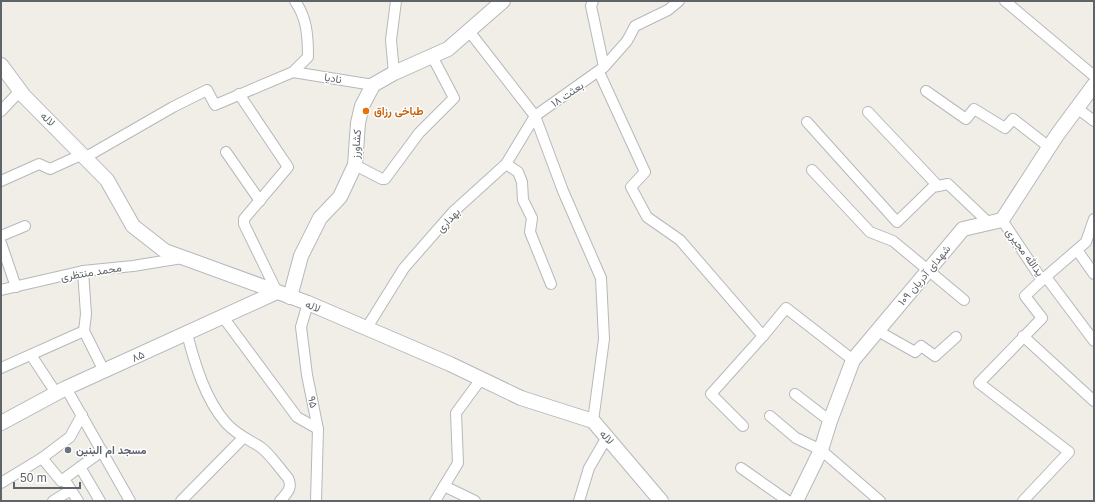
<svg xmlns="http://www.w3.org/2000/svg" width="1095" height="502" font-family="Helvetica,Vazirmatn,sans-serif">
<rect width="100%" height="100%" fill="#f1eee8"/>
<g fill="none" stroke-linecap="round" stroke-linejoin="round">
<g stroke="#b5b8bc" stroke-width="12">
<g id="street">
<path d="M1005,1L1094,76"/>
<path d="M469,31L535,116L563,191L601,278L604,339L593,421"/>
<path d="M604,67L627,41L635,26L668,10L679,1"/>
<path d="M293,72L373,85"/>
<path d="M599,72L645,172L631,187L647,217L680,240L763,336L786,308L853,360"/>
<path d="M394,73L391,40L396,1"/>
<path d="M926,91L966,119L974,109L1005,128L1013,119L1049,147"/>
<path d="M239,94L288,167L244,219V224L277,292"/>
<path d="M1077,108L1094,121"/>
<path d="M1,111L20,91"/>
<path d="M868,112L938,186"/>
<path d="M807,122L897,222L933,187L948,184L989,223"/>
<path d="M226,152L260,201"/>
<path d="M86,157L173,107L207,90L215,105L293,72L308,57C308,36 307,18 295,1"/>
<path d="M506,164L518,172L522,182L523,200L532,218L530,232L551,284"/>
<path d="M355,165L382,179H385L419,133L454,98L432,56"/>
<path d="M812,170L870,232L893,241L964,300"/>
<path d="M1,181L39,164L50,169L83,154"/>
<path d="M1002,220L1042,280L1086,242L1094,219"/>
<path d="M1,236L25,226"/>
<path d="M1,243L16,287"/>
<path d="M1077,250L1094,274"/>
<path d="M83,271L86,314L84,331L104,371"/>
<path d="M1046,277L1094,341"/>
<path d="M1,290L83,271L133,266L182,258"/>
<path d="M308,303L301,327L307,375L318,429L316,501"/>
<path d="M223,317L297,417L318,429"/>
<path d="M366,329L404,268L453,212L506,164L535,116L604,67L591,6L593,1"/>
<path d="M878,331L915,352L921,346L935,356L956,337"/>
<path d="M187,334C195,364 205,399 226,423C236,434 247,439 259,446C270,453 279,468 288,478C293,488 287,493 280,501"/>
<path d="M1023,336L1094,401"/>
<path d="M31,355L56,393"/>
<path d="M1,368L84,331"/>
<path d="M66,388L130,501"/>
<path d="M795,394L830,421"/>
<path d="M770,416L796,438L821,450L880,501"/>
<path d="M743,426L711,394L763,336"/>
<path d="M42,458L61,481L102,451"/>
<path d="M80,467L100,501"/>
<path d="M741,468L788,501"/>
<path d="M64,479L78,501"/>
<path d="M1,483L42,458L70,437L82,415"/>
<path d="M444,486L475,501"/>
<path d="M53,501L71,490"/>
<path d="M181,501L243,438"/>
<path d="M435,501L458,463L456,413L481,379"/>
<path d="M579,501L589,468L607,437"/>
<path d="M1023,501L1069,452L979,383L1042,318L1025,296L1042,280"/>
</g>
</g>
<g stroke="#b4b8bc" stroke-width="16">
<g id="secondary">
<path d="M1,65L24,96L107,180L133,226L165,251L308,303L450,364L521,398L593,421L661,501"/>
<path d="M290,297L301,256L320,218L340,197L355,165L358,123L362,106L373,85L394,73L448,49L503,1"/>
<path d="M1,423L66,388L277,292"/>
<path d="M796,501L821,450L830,421L853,360L963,229L1002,220L1057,135L1094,85"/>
</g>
</g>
<use href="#street" stroke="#fff" stroke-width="10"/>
<use href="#secondary" stroke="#fff" stroke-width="14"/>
</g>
<circle fill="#e8710a" stroke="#fff" stroke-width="1.5" cx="366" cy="111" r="4"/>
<circle fill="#6b7280" stroke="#fff" stroke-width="1.5" cx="68" cy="450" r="4"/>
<g text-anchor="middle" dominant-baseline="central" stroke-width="3" stroke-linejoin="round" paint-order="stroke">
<g font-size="11" fill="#5f6468" stroke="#fff">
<text transform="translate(333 78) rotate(9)">نادیا</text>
<text transform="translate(567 94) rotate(-34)">بعثت ۱۸</text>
<text transform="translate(48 119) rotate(44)">لاله</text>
<text transform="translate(356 144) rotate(-86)">کشاورز</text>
<text transform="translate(448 220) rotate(-47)">بهداری</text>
<text transform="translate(1025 252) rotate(54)">یدالله مجیری</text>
<text transform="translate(91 272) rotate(-9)">محمد منتظری</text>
<text transform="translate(924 275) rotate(-50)">شهدای آدریان ۱۰۹</text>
<text transform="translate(313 306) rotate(23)">لاله</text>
<text transform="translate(138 356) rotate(-24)">۸۵</text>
<text transform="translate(313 402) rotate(78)">۹۵</text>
<text transform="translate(607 437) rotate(49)">لاله</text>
</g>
<g font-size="11" font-weight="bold" fill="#c56008" stroke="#fff" text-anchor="start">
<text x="374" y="111">طباخی رزاق</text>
</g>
<g font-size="11" font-weight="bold" fill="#5b616d" stroke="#fff" text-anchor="start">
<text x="76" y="450">مسجد ام البنین</text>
</g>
</g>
<rect width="1095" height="502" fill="none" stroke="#5f6468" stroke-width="4"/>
<path d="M14 482v6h66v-6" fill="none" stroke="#5f6468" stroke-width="2"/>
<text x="20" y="482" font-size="12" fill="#5f6468" stroke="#ffffff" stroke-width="3" paint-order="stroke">50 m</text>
</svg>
